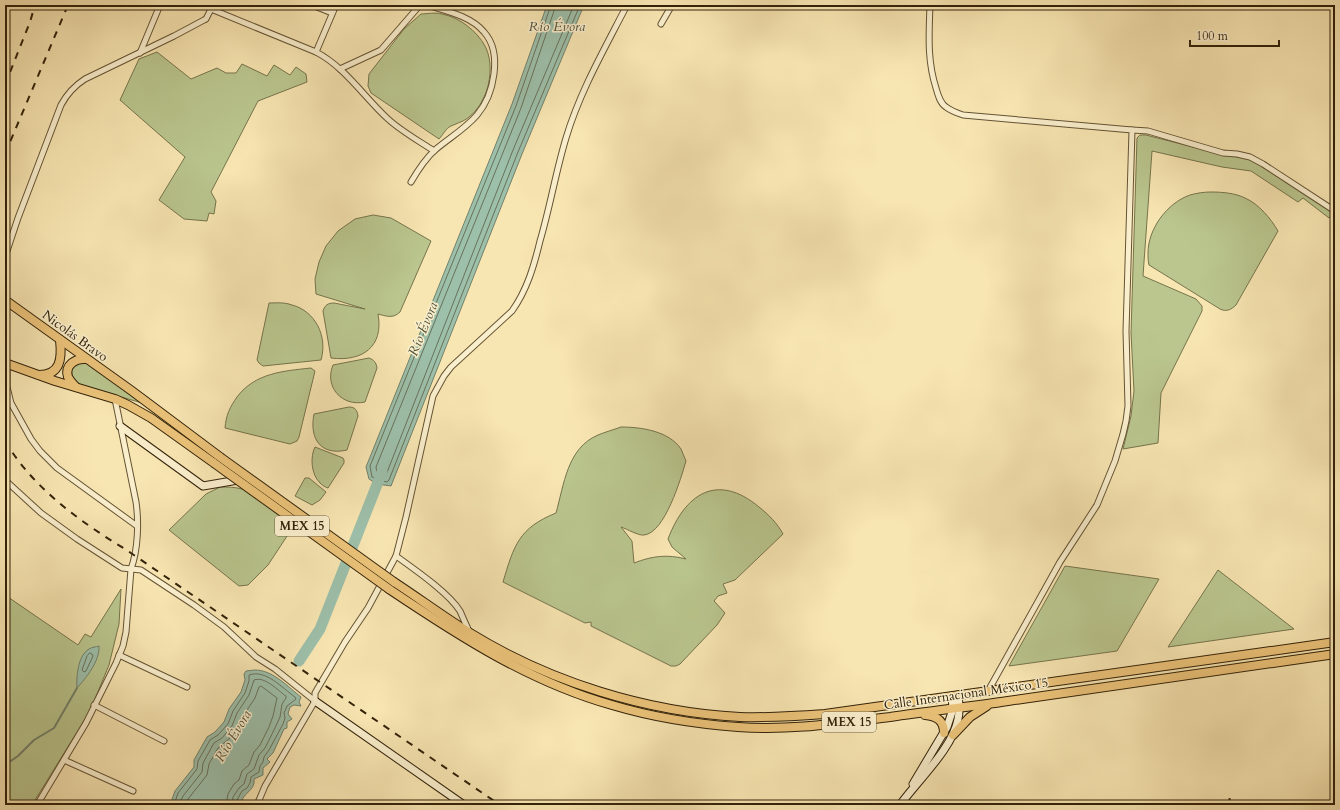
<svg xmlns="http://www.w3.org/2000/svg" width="1340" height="810" font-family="Cardo,serif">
<rect width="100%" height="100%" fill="#f8e6b2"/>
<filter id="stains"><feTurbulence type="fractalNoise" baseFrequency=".005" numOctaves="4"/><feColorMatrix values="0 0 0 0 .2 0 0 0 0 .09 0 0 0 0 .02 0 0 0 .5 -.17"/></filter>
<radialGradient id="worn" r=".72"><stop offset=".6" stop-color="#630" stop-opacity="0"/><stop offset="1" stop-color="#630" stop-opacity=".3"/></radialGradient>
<g fill="#bac68e" stroke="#76744c">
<path d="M421,14C427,14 436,12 442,14C459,17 477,31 485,46C493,61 491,84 483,99C479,108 471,117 463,121C459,123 455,124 451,126C446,128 443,135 439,139L371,93L368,86L369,74L404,29Z"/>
<path d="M157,52L191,79L217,68L226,73H236L242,64L267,76L274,65L290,75L296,67L306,74L307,82L258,101L211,192L216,201L214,214L209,213L207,221L184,219L159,200L185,157L120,100L139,59Z"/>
<path d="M1140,135H1146L1224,155L1246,158L1263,167L1333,213L1329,218L1303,198L1298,202L1251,171L1222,167L1152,151L1143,276L1196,299L1202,306V311L1161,393L1158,443L1123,449L1131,416L1134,391L1131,333L1137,138Z"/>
<path d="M1211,192C1222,192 1235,193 1245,198C1259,204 1271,219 1278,231L1236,305C1231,310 1226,312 1220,309L1149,265C1148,261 1148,257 1148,253C1148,229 1167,203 1190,195C1197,193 1204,192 1211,192Z"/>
<path d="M373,215L391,218L431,241L400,312C393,319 386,316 378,314C384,347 362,362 331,358L323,311C325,305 328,303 334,303L365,309L316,294L315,279L319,262L326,246L338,231L355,219Z"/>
<path d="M269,303C277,303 284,302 292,305C315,311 328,336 321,360L263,366L259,363L257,360Z"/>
<path d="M369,358C374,360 376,362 377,368L365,402C342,407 324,387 333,365Z"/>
<path d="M83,362L86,363L142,403L77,384C72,376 69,372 76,364Z"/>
<path d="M311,368L315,371L299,437L297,441L290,444L225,428C226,415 230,407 237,397C255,373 283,371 311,368Z"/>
<path d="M349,407C355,407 357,410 358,416L347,450C321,456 309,439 314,414Z"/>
<path d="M621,427C641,427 669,431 681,449C683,453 684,457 686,461C681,478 665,533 644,535C639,536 627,529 621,527L632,541L634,563C652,556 667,554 686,559L672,547L668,539C685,494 717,472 759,507C769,515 777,523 783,534L735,580L723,584L727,593L718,596L714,601L725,613L717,625L680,664L676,666H671L591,626V622L585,623L503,582C514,545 519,528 556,513C564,485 567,448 598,435C605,432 613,430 621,427Z"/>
<path d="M315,447L343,458L344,460V463L328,488C325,487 322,485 320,483C311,474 310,457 315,447Z"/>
<path d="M305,478H309L326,492L320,500L312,505L295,496Z"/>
<path d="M220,487C228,487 235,487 242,489C257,493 281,517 293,527L268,565L248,585L239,586L169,530L206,494Z"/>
<path d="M1065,566L1159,579L1117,651L1009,666Z"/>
<path d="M1218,570L1294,629L1168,647Z"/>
<path d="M121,589L119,624L109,665L90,711L32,805H5V595L78,645L85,634L91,637Z"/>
</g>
<g fill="#9dc0ab" stroke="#72816b">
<path d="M547,5H584L522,154L391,486L377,484L369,479L366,467L512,104Z"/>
<path d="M99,646C100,661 86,678 77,688C76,677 78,655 89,649C92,647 96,647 99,646Z"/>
<path d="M255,670C273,670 288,687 301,697L299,702L301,706L294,705L290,707L288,714L292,719L287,722V728L284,729L273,753L267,759L270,762L263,768V775L254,779C256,791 241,793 241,805H170L175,791L194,767V760L207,737L215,732L224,722L229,709L241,692L245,680L244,674L246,671Z"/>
</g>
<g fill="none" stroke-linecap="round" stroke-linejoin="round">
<g stroke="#68715a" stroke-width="1">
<path d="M551,5L516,106L370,466L372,477L379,480L387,482L389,480L518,152L580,5"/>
<path d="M556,5L521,108L376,467L377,473L384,476L386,475L513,150L574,5"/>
<path d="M90,653L92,654L93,656L86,671L84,672L82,670L87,656Z"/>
<path d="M174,805L178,793L197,769L198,761L210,740L218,735L228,724L233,711L245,693L249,681V675C266,669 282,688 295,697L296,699L287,706L284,713L285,718L283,724L269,750L264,757L263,762L260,766L259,772L251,777L250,783L247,788L242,791L237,800V805"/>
<path d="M179,805L183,796L202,772L203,763L214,743L222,738L232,726L237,713L249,695L254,680C265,676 277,690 286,696V698L282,704L280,717L274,730L265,748L259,755L254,769L247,774L244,784L239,788L233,797L232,805"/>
<path d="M186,805L188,799L207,775L209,764L218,748L230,738L237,729L243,716L255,698L259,687L261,686L277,698L273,716L269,727L260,745L254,752L249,765L242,771L239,780L234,784L228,794L226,805"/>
</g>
<path stroke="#72816b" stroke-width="2" d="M5,765L18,756L34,740L54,728L77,688"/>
<path stroke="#9dc0ab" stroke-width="11" d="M299,661L320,629L382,472"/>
<g stroke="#645334" stroke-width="7">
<g id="street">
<path d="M312,5L332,13"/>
<path d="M930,5C929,34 927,60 936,88C938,95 940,103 946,107C951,111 957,113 963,115L1132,130L1126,331L1128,406L1126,421L1123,434L1115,461L1097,505L1060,562L988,691"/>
<path d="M211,9L316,52C345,67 364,97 388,119C401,131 419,141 434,151"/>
<path d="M661,24L672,5"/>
<path d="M316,52L336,5"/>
<path d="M140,53L160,5"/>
<path d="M340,69L381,50L420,5"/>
<path d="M1132,130L1148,131L1223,153L1237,154L1250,157L1263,164L1335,211"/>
<path d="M411,182C418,170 425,159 435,150C449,138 465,129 477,115C494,95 503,53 484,32C471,16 446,11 427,5"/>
<path d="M5,257L18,218L61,105C67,94 74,86 85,79L174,36L204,20L206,19L213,5"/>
<path d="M7,363V387L11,403L31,439L40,451L57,468L137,526"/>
<path d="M5,480L41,513L77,539L122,568L141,570L194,605L224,627L256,657L275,669L315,701"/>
<path d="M396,556C414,569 449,593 460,611C463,618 466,625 469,631"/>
<path d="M119,655L187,687"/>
<path d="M94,705L164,741"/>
<path d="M64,760L133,791"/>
<path d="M37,805L86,723L116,663L123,646L126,632L131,569C138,550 139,522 136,502L115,399"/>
<path d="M257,805L265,786L315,701V693L345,642L368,608L396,556L406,517L433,396L444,376L451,367L512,311C527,290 534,266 540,241C550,207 556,171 566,138C580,91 605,48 627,5"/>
</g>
</g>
<g stroke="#32220a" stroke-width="9">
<g id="secondary">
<path d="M120,426L203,486L238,480"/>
<path d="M315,701L464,805"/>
<path d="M913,784L947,727L953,709L952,696"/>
<path d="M900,805C917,781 953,748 958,719C960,711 959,703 958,695"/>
</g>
</g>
<g stroke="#32220a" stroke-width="10">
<g id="primary">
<path d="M5,300L132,391L220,457"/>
<path d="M5,363L55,381L115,399L128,405L151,418L214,463"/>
<path d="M39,375C61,375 62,358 60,340"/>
<path d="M76,387C73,384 70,381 68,377C64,365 76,358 86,359"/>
<path d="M394,582C420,599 444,617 470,633C550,682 646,712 740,717C768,718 797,716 825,714L1335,642"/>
<path d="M389,589C459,636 530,682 612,705C652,717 696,724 738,727C789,731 840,723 890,717C929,711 969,707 1008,701C1117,685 1226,669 1335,654"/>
<path d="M925,715C937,716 944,721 944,733"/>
<path d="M953,735L970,717L987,706"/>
</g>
</g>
<use href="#street" stroke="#faefcd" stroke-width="5"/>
<use href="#secondary" stroke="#faefcd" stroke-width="7"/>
<use href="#primary" stroke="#ecc379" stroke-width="8"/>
<g stroke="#32220a" stroke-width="2" stroke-dasharray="7 7" stroke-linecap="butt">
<path d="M5,85L30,22L35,5"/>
<path d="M5,154L68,5"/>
<path d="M5,441C33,488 79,521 125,549L500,805"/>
<path d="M1229,805L1230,795"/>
</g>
<g stroke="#32220a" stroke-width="10" stroke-linecap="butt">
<g id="primary-bridge">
<path d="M220,457L394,582"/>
<path d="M214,463L389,589"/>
</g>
</g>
<use href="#primary-bridge" stroke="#ecc379" stroke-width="8"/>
</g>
<g text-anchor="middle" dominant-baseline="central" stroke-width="3" stroke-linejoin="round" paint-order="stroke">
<g fill="#faefcd" stroke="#6e6044" stroke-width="1">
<rect x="275" y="516" width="54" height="20" rx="3"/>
<rect x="822" y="712" width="54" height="20" rx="3"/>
</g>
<g font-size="12" font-weight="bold" fill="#32220a">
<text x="302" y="526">MEX 15</text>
<text x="849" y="722">MEX 15</text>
</g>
<g font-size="13" fill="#32220a" stroke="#faefcd">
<text transform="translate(75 336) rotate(36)">Nicolás Bravo</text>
<text transform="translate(966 694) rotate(-8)">Calle Internacional México 15</text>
</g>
<g font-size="14" font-style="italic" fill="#52513a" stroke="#faefcd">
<text x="557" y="26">Río Évora</text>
<text transform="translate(423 329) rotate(-68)">Río Évora</text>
<text transform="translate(233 736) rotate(-59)">Río Évora</text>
</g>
</g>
<rect width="1340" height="810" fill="none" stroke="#f8e6b2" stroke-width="20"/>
<rect x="6" y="6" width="1328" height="798" fill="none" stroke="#32220a" stroke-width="2"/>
<rect x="10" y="10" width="1320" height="790" fill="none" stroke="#32220a"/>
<path d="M1190 40v6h89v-6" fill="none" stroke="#32220a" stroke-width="2"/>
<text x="1196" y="40" font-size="12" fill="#32220a" stroke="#faefcd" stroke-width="3" paint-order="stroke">100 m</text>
<rect width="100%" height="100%" filter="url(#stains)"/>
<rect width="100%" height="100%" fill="url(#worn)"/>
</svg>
